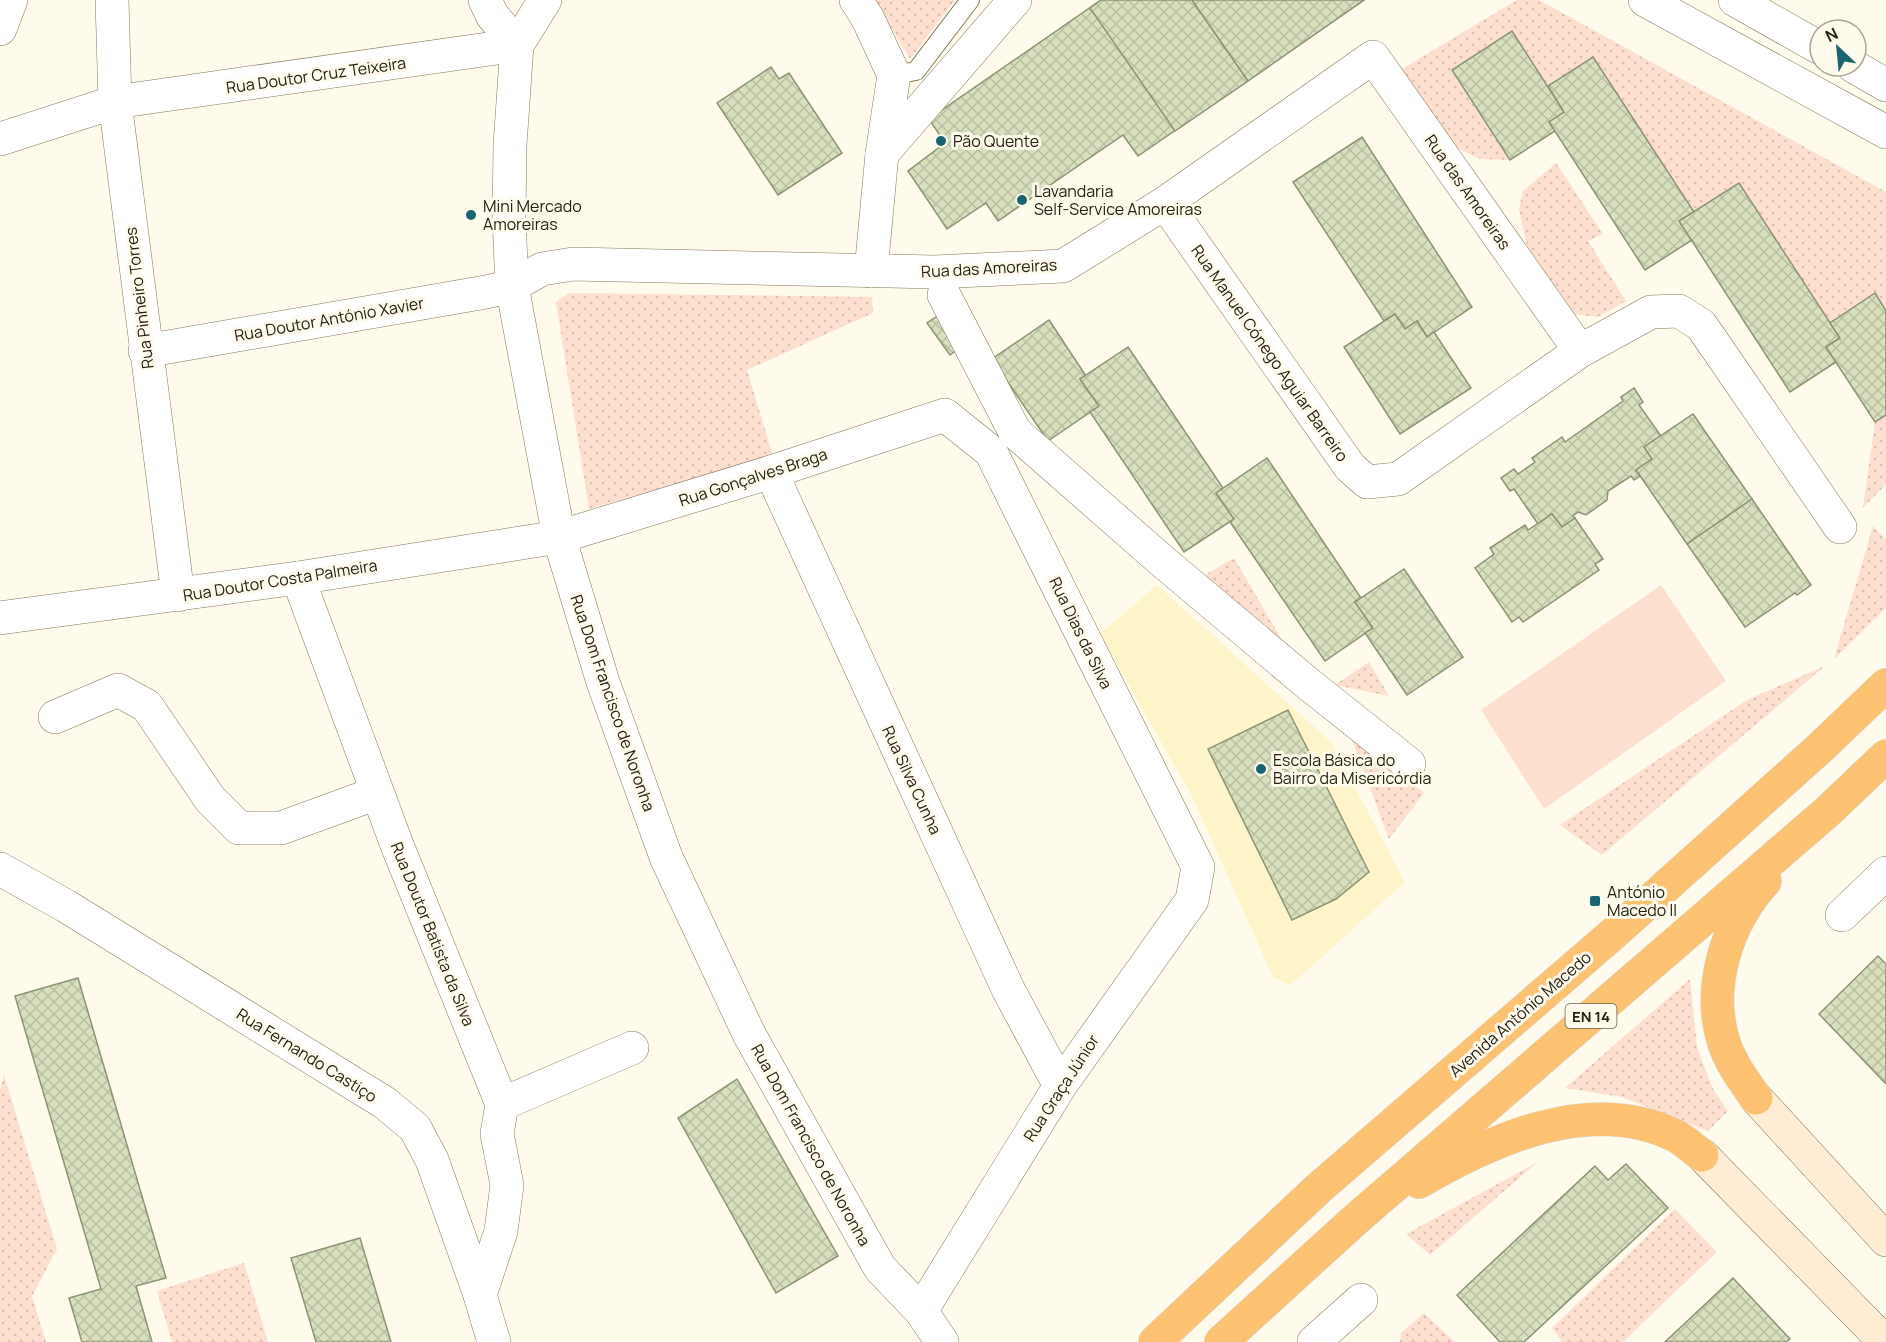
<svg xmlns="http://www.w3.org/2000/svg" width="1886" height="1342" font-family="Manrope,sans-serif">
<defs>
<pattern id="grass-dots" width="8" height="8" patternUnits="userSpaceOnUse" patternTransform="scale(1.5)"><rect width="8" height="8" fill="#fddfcf"/><path d="M2 2h.1M6 6h.1" fill="none" stroke="#d9bfb1" stroke-width="1.8" stroke-linecap="round"/></pattern>
<pattern id="building-cross-hatch" width="8" height="8" patternUnits="userSpaceOnUse" patternTransform="scale(1.5)"><rect width="8" height="8" fill="#d7dfbd"/><path d="M0 0l8 8M0 8l8-8" fill="none" stroke="#b8bfa2"/></pattern>
</defs>
<rect width="100%" height="100%" fill="#fefaec"/>
<path fill="#fef4c9" d="M1157,585L1331,742L1405,882L1291,985L1273,977L1192,796L1100,634Z"/>
<g fill="url(#grass-dots)">
<path d="M875,0H955L910,59Z"/>
<path d="M1517,0H1539L1886,192V311L1875,293L1830,323L1739,183L1694,212L1593,57L1548,86L1512,31L1452,70L1510,160L1480,159L1455,147L1402,69Z"/>
<path d="M1556,163L1603,234L1588,241L1626,301L1598,317L1573,314L1528,250L1519,209L1523,191Z"/>
<path d="M569,293L872,297L873,313L747,370L773,456L589,509L556,302Z"/>
<path d="M1886,415V484L1863,508L1875,422Z"/>
<path d="M1873,526L1886,540V608L1834,659Z"/>
<path d="M1234,558L1293,659L1200,578Z"/>
<path d="M1369,662L1389,696L1335,685Z"/>
<path d="M1825,666L1602,855L1560,825L1747,700Z"/>
<path d="M1349,732L1424,793L1389,839Z"/>
<path d="M1690,979L1697,1048L1713,1089L1728,1111L1708,1131L1622,1097L1565,1088Z"/>
<path d="M4,1075L57,1249L32,1296L46,1342H0V1090Z"/>
<path d="M1538,1162L1430,1255L1406,1234Z"/>
<path d="M1675,1209L1717,1252L1623,1342H1562L1552,1328Z"/>
<path d="M244,1263L268,1342H172L157,1291Z"/>
<path d="M1424,1313L1455,1342H1400L1401,1333Z"/>
</g>
<path fill="#fddfcf" d="M1661,585L1726,681L1544,809L1481,710Z"/>
<g fill="url(#building-cross-hatch)" stroke="#8c9474" stroke-width="1.5">
<path d="M1101,0H1364L1138,156L1123,135L998,221L986,203L947,229L908,171L945,143L929,119Z"/>
<path d="M1101,0H1192L1248,81L1175,131L1090,8Z"/>
<path d="M1192,0H1364L1248,81Z"/>
<path d="M1512,31L1564,112L1549,122L1555,131L1510,160L1452,70Z"/>
<path d="M1593,57L1694,212L1679,221L1692,240L1645,270L1549,122L1564,112L1548,86Z"/>
<path d="M771,67L779,79L789,73L842,153L778,195L717,103Z"/>
<path d="M1362,137L1472,307L1427,337L1417,321L1405,329L1395,314L1384,321L1293,182Z"/>
<path d="M1739,183L1840,338L1826,347L1836,362L1790,392L1679,221Z"/>
<path d="M1875,293L1886,311V415L1875,422L1826,347L1840,338L1830,323Z"/>
<path d="M945,311L967,342L950,355L927,323Z"/>
<path d="M1395,314L1405,329L1417,321L1427,337L1434,332L1471,388L1400,434L1344,347Z"/>
<path d="M1049,320L1086,376L1080,379L1099,406L1048,441L992,359Z"/>
<path d="M1128,347L1223,488L1216,493L1234,519L1184,552L1090,412L1099,406L1080,379Z"/>
<path d="M1634,388L1643,402L1639,405L1661,436L1644,447L1652,459L1636,470L1640,476L1634,480L1631,476L1608,491L1607,500L1586,515L1578,512L1573,516L1575,518L1562,527L1552,514L1538,524L1514,489L1510,491L1501,478L1514,469L1518,474L1535,462L1532,458L1562,437L1565,442L1623,401L1621,397Z"/>
<path d="M1693,414L1752,499L1687,544L1636,470L1652,459L1644,447Z"/>
<path d="M1267,458L1361,598L1355,602L1373,628L1325,661L1230,522L1234,519L1216,493Z"/>
<path d="M1752,499L1811,585L1797,595L1795,593L1745,627L1687,544Z"/>
<path d="M1552,514L1562,527L1575,518L1603,559L1595,564L1599,570L1523,622L1519,617L1512,622L1475,568L1494,554L1490,548L1525,525L1528,530Z"/>
<path d="M1404,569L1463,657L1407,695L1365,633L1373,628L1355,602Z"/>
<path d="M1288,710L1369,872L1336,899L1292,920L1208,749Z"/>
<path d="M1878,956L1886,964V1084L1819,1014Z"/>
<path d="M78,978L166,1278L136,1286L152,1342H82L69,1298L101,1289L15,996Z"/>
<path d="M737,1079L838,1256L776,1293L678,1118Z"/>
<path d="M1626,1164L1668,1208L1524,1342H1500L1457,1295L1595,1166L1608,1180Z"/>
<path d="M360,1238L391,1342H316L291,1258Z"/>
<path d="M1733,1278L1790,1339L1786,1342H1665Z"/>
</g>
<g fill="none" stroke-linecap="round" stroke-linejoin="round">
<g stroke="#827a5a" stroke-width="20">
<path id="lane" d="M894,75L916,71L970,0"/>
</g>
<g stroke="#827a5a" stroke-width="34">
<g id="street">
<path d="M112,0L115,102L178,595"/>
<path d="M545,0L517,45L510,145L509,218L512,286L559,537L603,682L666,857L749,1034L880,1268L921,1311L942,1342"/>
<path d="M856,0L868,19L894,75L882,154L871,271"/>
<path d="M1645,0L1886,132"/>
<path d="M1735,0L1820,48"/>
<path d="M0,29L11,0"/>
<path d="M1853,66L1886,85"/>
<path d="M0,139L115,102L517,45L492,15L485,0"/>
<path d="M882,154L1015,0"/>
<path d="M1165,203L1350,467L1367,482L1398,479L1580,351L1651,312L1679,311L1701,325L1840,527"/>
<path d="M944,295L1015,432L1161,560L1306,682L1409,764"/>
<path d="M145,351L486,292L512,286L542,269L573,264L935,272L1063,266L1165,203L1373,57L1580,351"/>
<path d="M771,472L1008,989L1060,1086"/>
<path d="M298,578L397,845L502,1104L497,1134L507,1185L501,1231L480,1295"/>
<path d="M0,618L298,578L559,537L771,472L945,415L991,452L1198,867L1192,900L1060,1086L921,1311"/>
<path d="M55,717L118,690L147,706L210,799L239,828H281L377,793"/>
<path d="M0,869L66,906L385,1103L415,1128L432,1160L480,1295L494,1342"/>
<path d="M1842,915L1886,873"/>
<path d="M502,1104L632,1048"/>
<path d="M1314,1342L1361,1300"/>
</g>
</g>
<g stroke="#827a5a" stroke-width="34">
<g id="secondary">
<path d="M1756,1098L1886,1240"/>
<path d="M1702,1155L1885,1342"/>
</g>
</g>
<g stroke="#dcdbd9" stroke-width="34">
<g id="highway">
<path d="M1756,1098C1744,1081 1731,1064 1724,1043C1706,987 1727,923 1765,881"/>
<path d="M1419,1182C1493,1139 1591,1094 1676,1136C1685,1141 1693,1149 1702,1155"/>
<path d="M1155,1342L1320,1187L1614,933L1821,747L1886,685"/>
<path d="M1221,1342L1355,1220L1827,812L1886,756"/>
</g>
</g>
<use href="#lane" stroke="#fff" stroke-width="18"/>
<use href="#street" stroke="#fff" stroke-width="33"/>
<use href="#secondary" stroke="#feecd4" stroke-width="33"/>
<use href="#highway" stroke="#fcc171" stroke-width="33"/>
</g>
<g fill="#19646f" stroke="#fefaec" stroke-width="2">
<circle cx="941" cy="141" r="6"/>
<circle cx="1022" cy="200" r="6"/>
<circle cx="471" cy="215" r="6"/>
<circle cx="1261" cy="769" r="6"/>
<rect x="1589" y="895" width="12" height="12" rx="3"/>
</g>
<g text-anchor="middle" dominant-baseline="central" stroke-width="6" stroke-linejoin="round" paint-order="stroke">
<rect fill="#fefaec" stroke="#656254" stroke-width="1.5" x="1565.5" y="1004" width="51" height="24" rx="4.5"/>
<g font-size="15" font-weight="bold" fill="#242113">
<text x="1591" y="1016">EN 14</text>
</g>
<g font-size="16" fill="#242113" stroke="#fefaec">
<text transform="translate(316 75) rotate(-8)">Rua Doutor Cruz Teixeira</text>
<text transform="translate(1468 192) rotate(55)">Rua das Amoreiras</text>
<text transform="translate(989 268) rotate(-3)">Rua das Amoreiras</text>
<text transform="translate(139 298) rotate(-97)">Rua Pinheiro Torres</text>
<text transform="translate(329 319) rotate(-10)">Rua Doutor António Xavier</text>
<text transform="translate(1270 353) rotate(55)">Rua Manuel Cónego Aguiar Barreiro</text>
<text transform="translate(753 477) rotate(-18)">Rua Gonçalves Braga</text>
<text transform="translate(280 580) rotate(-9)">Rua Doutor Costa Palmeira</text>
<text transform="translate(1081 633) rotate(64)">Rua Dias da Silva</text>
<text transform="translate(613 703) rotate(71)">Rua Dom Francisco de Noronha</text>
<text transform="translate(912 780) rotate(65)">Rua Silva Cunha</text>
<text transform="translate(433 934) rotate(68)">Rua Doutor Batista da Silva</text>
<text transform="translate(1520 1014) rotate(-41)">Avenida António Macedo</text>
<text transform="translate(307 1055) rotate(32)">Rua Fernando Castiço</text>
<text transform="translate(1061 1088) rotate(-57)">Rua Graça Júnior</text>
<text transform="translate(811 1145) rotate(61)">Rua Dom Francisco de Noronha</text>
</g>
<g font-size="16" fill="#242113" stroke="#fefaec" text-anchor="start">
<text x="953" y="141">Pão Quente</text>
<text x="1034" y="191">Lavandaria<tspan x="1034" dy="18">Self-Service Amoreiras</tspan></text>
<text x="483" y="206">Mini Mercado<tspan x="483" dy="18">Amoreiras</tspan></text>
<text x="1273" y="760">Escola Básica do<tspan x="1273" dy="18">Bairro da Misericórdia</tspan></text>
<text x="1607" y="892">António<tspan x="1607" dy="18">Macedo II</tspan></text>
</g>
</g>
<g transform="translate(1838 48) rotate(334)"><circle r="28" fill="#fefaec" stroke="#a7a395" stroke-width="1.5"/>
<path d="M0-4.5L10 22L0 15L-10 22Z" fill="#19646f"/>
<text y="-9" font-size="16" font-weight="bold" text-anchor="middle" fill="#242113">N</text>
</g>
</svg>
